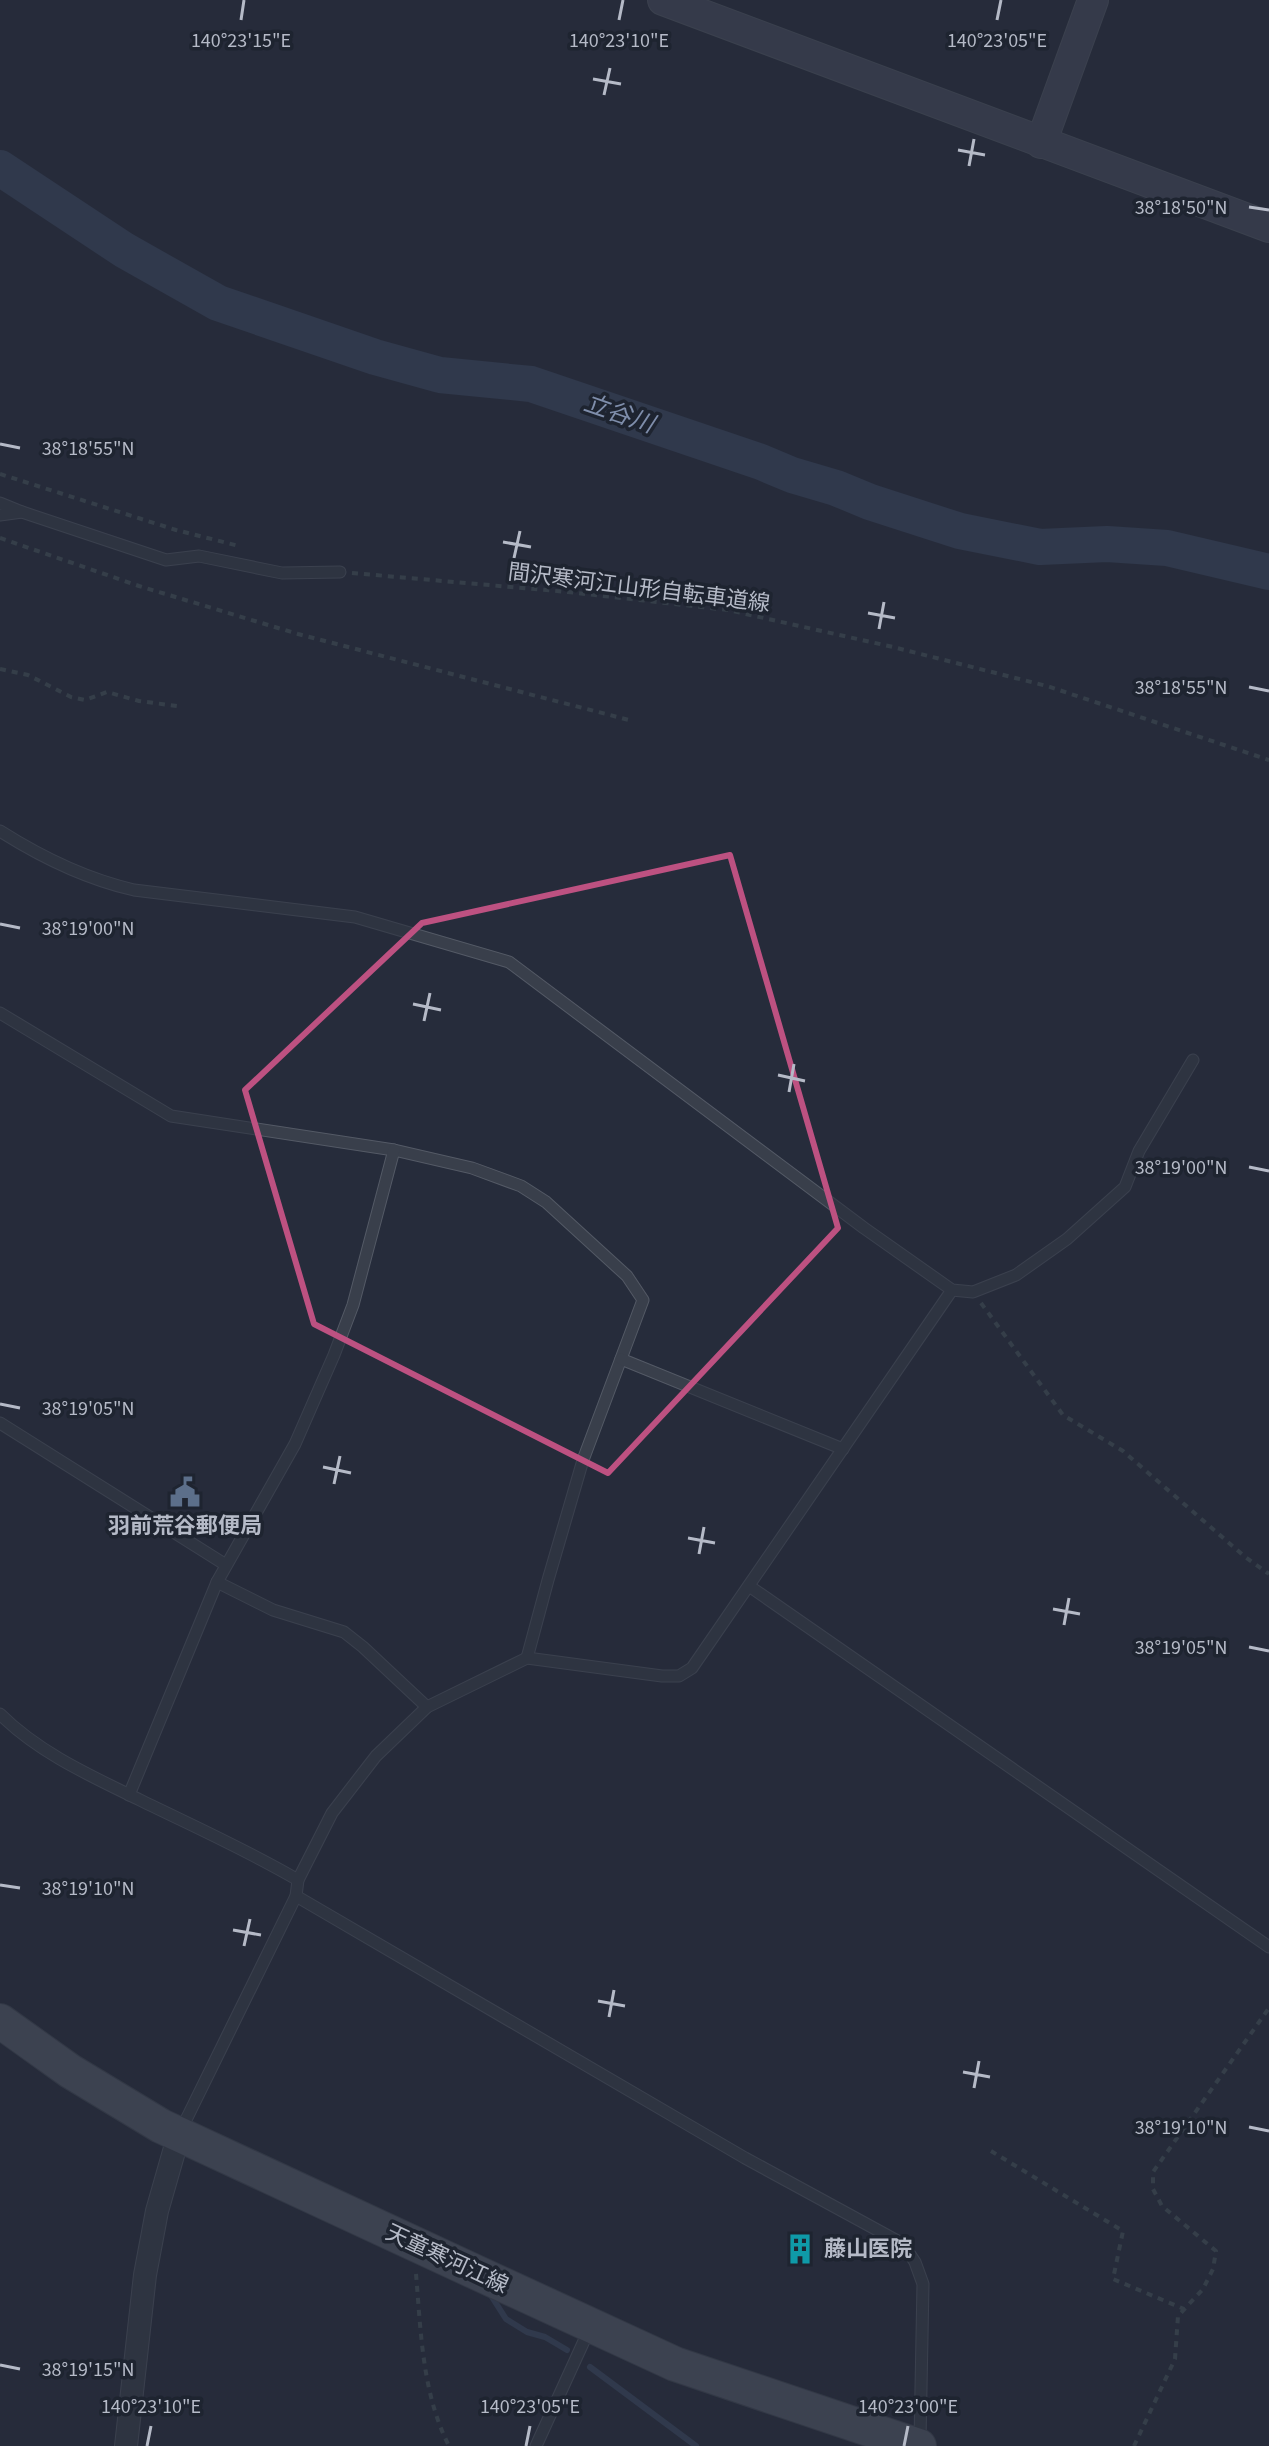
<svg xmlns="http://www.w3.org/2000/svg" width="1269" height="2446" font-family="'Source Sans 3','Noto Sans JP',sans-serif">
<rect width="100%" height="100%" fill="#262c3b"/>
<g fill="none" stroke-linecap="round" stroke-linejoin="round">
<g stroke="#3d4962" stroke-width="6">
<path d="M492,2297L506,2319L527,2332L545,2337L567,2350"/>
<path d="M590,2367L696,2446"/>
</g>
<path stroke="#3d4962" stroke-width="36" d="M0,168L124,250L218,303L375,357L440,375L531,384L761,462L792,475L836,488L870,502L960,531L1040,547L1107,544L1167,548L1269,572"/>
<g stroke="#545a66" stroke-width="13">
<g id="lane">
<path d="M0,503L22,512"/>
<path d="M0,515L22,512L166,560L199,556L282,573L340,572"/>
<path d="M0,831C41,857 86,879 134,890L355,917L509,962L864,1228L952,1290L973,1292L1016,1275L1067,1239L1125,1187L1139,1151L1193,1060"/>
<path d="M0,1013L171,1116L394,1150L472,1168L521,1186L546,1202L627,1276L643,1300L583,1460L548,1580L527,1658"/>
<path d="M621,1359L843,1449"/>
<path d="M0,1423L226,1565"/>
<path d="M217,1582L273,1610L344,1632L363,1647L427,1707"/>
<path d="M749,1586L1269,1947"/>
<path d="M0,1714C39,1753 91,1776 140,1800C193,1826 247,1850 298,1880L332,1813L376,1756L427,1707L527,1658L662,1676H679L692,1668L952,1290"/>
<path d="M129,1795L217,1582L295,1444L334,1355L353,1305L394,1150"/>
<path d="M296,1896L745,2158L903,2244L915,2262L923,2284L920,2441"/>
<path d="M180,2132L296,1896L298,1880"/>
<path d="M536,2446L589,2330"/>
</g>
</g>
<g stroke="#545a66" stroke-width="24">
<path id="street" d="M126,2446L145,2275L157,2211L179,2134"/>
</g>
<g stroke="#545a66" stroke-width="32">
<g id="secondary">
<path d="M663,0L1269,227"/>
<path d="M1041,143L1093,0"/>
</g>
</g>
<g stroke="#424854" stroke-width="36">
<path id="primary" d="M0,2021L70,2071L161,2126L471,2270L675,2364L919,2446"/>
</g>
<g stroke="#47565b" stroke-width="4" stroke-dasharray="6 6" stroke-linecap="butt">
<path d="M0,474L176,530L239,546"/>
<path d="M0,538L139,586L298,634L629,720"/>
<path d="M352,573L568,592L728,610L893,647L1047,686L1269,760"/>
<path d="M0,669L28,675L71,697L85,700L107,692L139,701L177,706"/>
<path d="M981,1303L1063,1415L1123,1451L1244,1556L1269,1574"/>
<path d="M991,2151L1123,2231L1113,2279L1184,2309"/>
<path d="M416,2274C421,2332 422,2393 449,2446"/>
<path d="M1134,2446L1175,2359L1178,2316L1203,2289L1213,2269L1216,2251L1162,2206L1153,2189V2172L1269,2008"/>
</g>
<use href="#lane" stroke="#393f4b" stroke-width="11"/>
<use href="#street" stroke="#393f4b" stroke-width="22"/>
<use href="#secondary" stroke="#484d5e" stroke-width="30"/>
<use href="#primary" stroke="#575d6b" stroke-width="34"/>
</g>
<path d="M0 0H1269V2446H0ZM730,855L838,1228L608,1473L314,1324L245,1090L422,923Z" fill="#262c3b" fill-opacity=".55" fill-rule="evenodd"/>
<path fill="none" stroke="#bd5181" stroke-width="6" stroke-linejoin="round" d="M730,855L838,1228L608,1473L314,1324L245,1090L422,923Z"/>
<path fill="none" stroke="#b5bac7" stroke-width="3" d="M241,20L244,0M619,20L623,0M997,20L1001,0M593,79L621,84M604,95L610,68M958,150L985,155M969,166L974,139M1249,207L1269,210M0,444L20,448M503,542L531,547M514,558L520,531M868,613L895,618M879,629L884,602M1249,687L1269,691M0,924L20,928M413,1004L441,1010M424,1021L430,993M778,1075L805,1081M789,1092L794,1064M1249,1167L1269,1171M0,1404L20,1408M323,1467L351,1473M334,1484L340,1456M688,1538L715,1543M699,1554L704,1527M1053,1609L1080,1614M1064,1625L1069,1598M1249,1647L1269,1651M0,1885L20,1888M233,1930L261,1935M244,1946L250,1919M598,2001L625,2006M609,2017L614,1990M963,2072L990,2077M974,2088L979,2061M1249,2127L1269,2131M0,2365L20,2369M147,2446L151,2426M526,2446L530,2426M904,2446L908,2426"/>
<defs>
<g id="civic-bare" transform="scale(2.4)"><path d="M-.6-6.5H3V-4.5H.6V-3L4-1V1h2V6H-6V1h2V-1L-.6-3ZM-1.2 2.5V6h2.4V2.5Z" fill="#5c6f8a" stroke="#1e2430" stroke-width="2.5" paint-order="stroke"/></g>
<g id="building-bare" transform="scale(2.4)"><path d="M-4-6H4V6H1V3H-1V6H-4ZM-2.5-4.3h1.7v1.8h-1.7ZM.8-4.3h1.7v1.8H.8ZM-2.5-1h1.7V.8h-1.7ZM.8-1h1.7V.8H.8Z" fill="#0f9aa8" stroke="#1e2430" stroke-width="2.5" paint-order="stroke"/></g>
</defs>
<g fill-rule="evenodd">
<use href="#civic-bare" x="185" y="1492"/>
<use href="#building-bare" x="800" y="2249"/>
</g>
<g text-anchor="middle" dominant-baseline="central" stroke-width="7" stroke-linejoin="round" paint-order="stroke">
<g font-size="22" fill="#b5bac7" stroke="#1e2430">
<text transform="translate(639 588) rotate(7)">間沢寒河江山形自転車道線</text>
<text transform="translate(447 2259) rotate(25)">天童寒河江線</text>
</g>
<g font-size="22" font-weight="bold" fill="#b5bac7" stroke="#1e2430">
<text x="185" y="1526">羽前荒谷郵便局</text>
<text x="824" y="2249" text-anchor="start">藤山医院</text>
</g>
<g font-size="24" font-style="italic" fill="#7f8eab" stroke="#1e2430">
<text transform="translate(619 414) rotate(19)">立谷川</text>
</g>
</g>
<g font-size="20" text-anchor="middle" fill="#b5bac7" stroke="#1e2430" stroke-width="7" stroke-linejoin="round" paint-order="stroke">
<text x="619" y="47">140°23'10"E</text>
<text x="997" y="47">140°23'05"E</text>
<text x="241" y="47">140°23'15"E</text>
<text x="1181" y="214">38°18'50"N</text>
<text x="88" y="455">38°18'55"N</text>
<text x="1181" y="694">38°18'55"N</text>
<text x="88" y="935">38°19'00"N</text>
<text x="1181" y="1174">38°19'00"N</text>
<text x="88" y="1415">38°19'05"N</text>
<text x="1181" y="1654">38°19'05"N</text>
<text x="88" y="1895">38°19'10"N</text>
<text x="1181" y="2134">38°19'10"N</text>
<text x="88" y="2376">38°19'15"N</text>
<text x="151" y="2413">140°23'10"E</text>
<text x="530" y="2413">140°23'05"E</text>
<text x="908" y="2413">140°23'00"E</text>
</g>
</svg>
